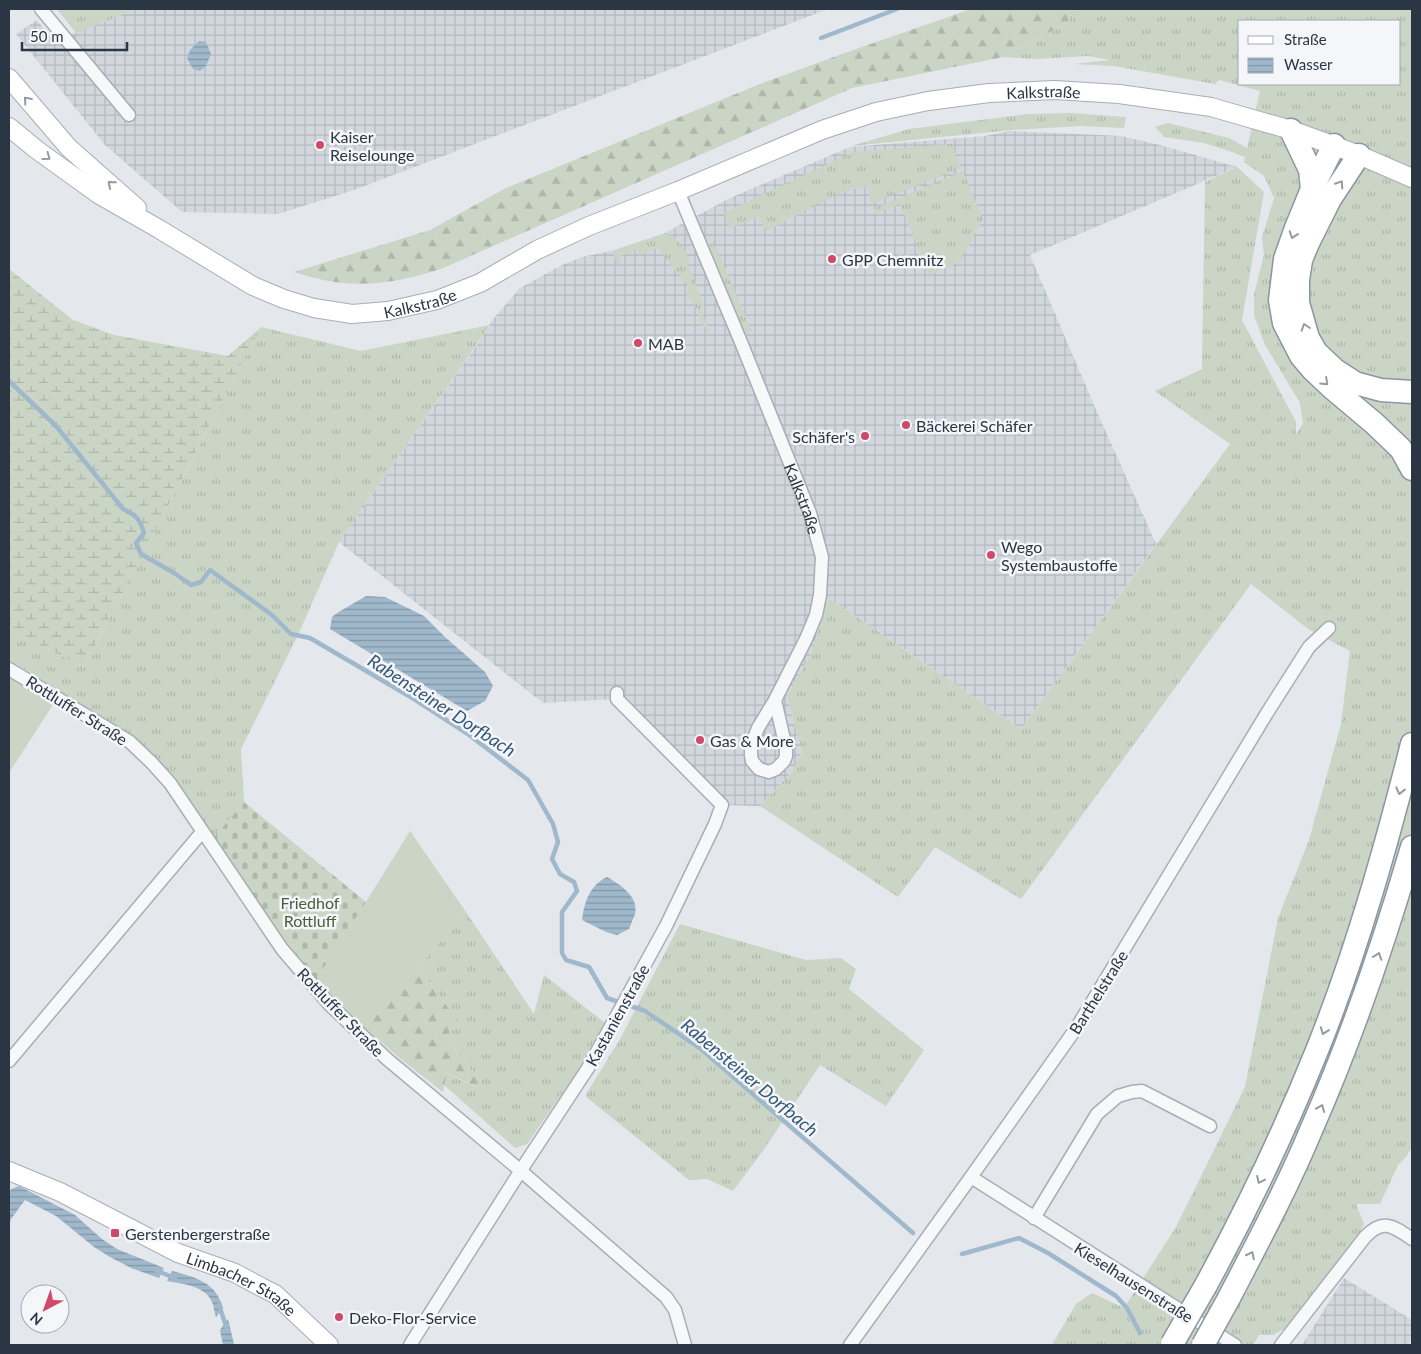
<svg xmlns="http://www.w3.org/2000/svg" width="1421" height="1354" font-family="Lato,sans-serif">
<defs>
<pattern id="industrial-grid" width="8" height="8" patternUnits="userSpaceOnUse" patternTransform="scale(1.25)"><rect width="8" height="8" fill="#d2d7de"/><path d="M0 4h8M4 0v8" fill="none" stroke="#b4b9c0"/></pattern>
<pattern id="grass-tufts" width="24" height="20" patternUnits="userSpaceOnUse" patternTransform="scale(1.25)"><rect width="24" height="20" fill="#cad5c5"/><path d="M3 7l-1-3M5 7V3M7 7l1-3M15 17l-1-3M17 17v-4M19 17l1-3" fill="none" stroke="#aeb7aa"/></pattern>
<pattern id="forest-firs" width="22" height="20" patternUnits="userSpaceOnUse" patternTransform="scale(1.25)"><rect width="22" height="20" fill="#cad5c5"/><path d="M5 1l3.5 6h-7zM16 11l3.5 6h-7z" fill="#aeb7aa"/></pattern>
<pattern id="wetland-marsh" width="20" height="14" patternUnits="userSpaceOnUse" patternTransform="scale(1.25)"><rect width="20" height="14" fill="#cad5c5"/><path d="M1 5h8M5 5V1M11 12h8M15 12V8" fill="none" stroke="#aeb7aa"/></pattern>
<pattern id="cemetery-stones" width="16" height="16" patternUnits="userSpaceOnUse" patternTransform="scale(1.25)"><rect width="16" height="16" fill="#cad5c5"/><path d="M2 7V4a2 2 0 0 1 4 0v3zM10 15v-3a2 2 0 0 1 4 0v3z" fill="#aeb7aa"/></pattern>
<pattern id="water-rules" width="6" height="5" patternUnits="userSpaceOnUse" patternTransform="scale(1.25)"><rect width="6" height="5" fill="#9fb8cb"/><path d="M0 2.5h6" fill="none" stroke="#8296a6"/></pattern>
</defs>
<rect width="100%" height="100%" fill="#e4e7ec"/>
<g fill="url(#industrial-grid)">
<path d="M137,9H828L354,190L278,214L182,212L105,145L16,34L37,20L56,44L65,37Z"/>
<path d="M1010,131L1121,136L1160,145L1237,167L1030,255L1097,412L1156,544L1021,729L829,598L811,654L787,696L802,752L792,772L760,806L722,805L618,699L543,703L339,542L490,326L489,324L520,288L562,265L582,257L615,250L663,234L730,198L850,147L985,136Z"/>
<path d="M1344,1278L1412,1320V1338L1408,1345H1302Z"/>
</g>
<g fill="url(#grass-tufts)" fill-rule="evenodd">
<path d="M57,9H137L76,33Z"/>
<path d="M1075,9H1412V1147L1406,1157L1398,1165L1380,1204H1356L1364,1224L1359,1234L1288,1327L1273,1335H1259L1253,1345H1052L1076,1304L1092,1293L1124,1308L1176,1227L1245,1087L1278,918L1309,840L1341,724L1350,651L1308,629L1251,584L1021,899L935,847L898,897L760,806L792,772L802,752L787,696L811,654L829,598L1021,729L1230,444L1155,391L1202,369L1205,182L1237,167L1264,192L1242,320L1296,422V434L1303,424L1300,403L1264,343L1254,315V294L1264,255L1262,237L1274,198L1264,176L1244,162L1245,157L1232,152L1204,143L1164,137L1155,127L1168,123L1229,138L1247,148L1260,91L1219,80L1215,84L1114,66L1074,64L1110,60L1088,56L1036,59L1003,57L1067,23ZM1240,21H1400V84H1240Z"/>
<path d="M1071,113L1126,117L1124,128L1081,126L1012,130L851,146L909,129L1028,114Z"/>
<path d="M952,144L961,168L871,204L867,186L840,193L766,231L759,217L730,228L724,213L853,152Z"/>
<path d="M963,171L983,219L960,262L929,275L900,204L874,214L873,209Z"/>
<path d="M663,234C678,235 684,248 690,261L688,265L704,306L700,308L710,333L700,322L698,310L685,293L690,289L658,248L640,255L638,250L620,256L621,262L617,264L614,255L615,250Z"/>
<path d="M713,240L752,331L748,333L743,331L710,249Z"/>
<path d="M490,325L339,542L298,635L241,749L244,802L211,841L132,737L20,666L9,661V630L84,667L261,327L361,351Z"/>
<path d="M466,912L534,1014L544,975L605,1023L578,1071L527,1144L515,1148L444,1085L446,1073L475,1087L481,1081L445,1039L458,1021L418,967Z"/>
<path d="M680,924L806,960L841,958L856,969L849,989L924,1050L886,1106L820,1065L765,1148L733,1191L707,1179L689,1180L585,1096L619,1041Z"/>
</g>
<g fill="url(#forest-firs)">
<path d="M971,9H1075L1067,23L1003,57L852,88L441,269C387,286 348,290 294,272L430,230L504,189L760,84L842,54Z"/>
<path d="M418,967L458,1021L445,1039L481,1081L476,1087L447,1073L443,1092L402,1060L365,1028Z"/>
</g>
<path fill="url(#wetland-marsh)" d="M9,269L73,320L114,335L228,356L261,327L84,667L9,630Z"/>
<path fill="url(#cemetery-stones)" d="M244,802L366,902L315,982L285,949L211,841Z"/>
<g fill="#cad5c5">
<path d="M9,677L56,700L9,773Z"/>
<path d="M410,831L466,912L359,1035L311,987L366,902Z"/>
</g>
<g fill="url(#water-rules)">
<path d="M199,41L206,42L211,54L206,66L200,71L193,69L187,58L190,50Z"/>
<path d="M366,596L385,597L424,616L445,637L485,672L493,686L485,701L467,711L330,629L332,617C342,609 355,603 366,596Z"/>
<path d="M607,877C619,884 639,896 635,914C633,919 631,924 629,929L617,935L606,932L582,920C584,902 590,885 607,877Z"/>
<path d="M19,1186L75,1215L102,1239L117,1249L164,1268L159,1278L131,1268L110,1257L94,1247L56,1216L25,1200L11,1219L9,1225V1194L11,1189Z"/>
<path d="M172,1271C195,1277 216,1282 223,1308L216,1317C214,1312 214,1306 212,1302C205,1285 181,1284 167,1281Z"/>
<path d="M228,1319L234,1344V1345H223L220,1330Z"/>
</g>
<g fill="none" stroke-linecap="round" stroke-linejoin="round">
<g stroke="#9fb8cb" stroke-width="4.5">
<path d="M821,38L897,9"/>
<path d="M9,381L56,426L123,509C136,515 140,519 144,533L136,543L141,554L174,573L191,585L201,582L210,570L272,615L291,634L310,638L414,699L468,734L528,780L553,824L558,842L552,859L560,874L574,882L577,891L562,912V953L566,960L589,967L607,998L645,1011L701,1049L913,1233"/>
<path d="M962,1254L1019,1238L1048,1253L1116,1296L1127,1308L1140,1333"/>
<path d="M157,1271L175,1278"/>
<path d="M219,1305L227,1329"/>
</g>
<g stroke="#a9aeb6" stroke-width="15">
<g id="street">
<path d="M41,9L129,115"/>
<path id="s1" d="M678,191L743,347L810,513L822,557L820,595L816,615L806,639L775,700L758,728L751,745V755L752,761L759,769L769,772L776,769L784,761L786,756V748L775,700"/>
<path d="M9,669L130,742L151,762L170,783L282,949L330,1005L387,1059L521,1171L666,1297L675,1310L685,1345"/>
<path d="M9,1061L202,832"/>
<path d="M971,1177L1235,1345"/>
<path d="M1034,1218L1097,1114L1118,1096L1132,1092L1142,1091L1210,1126"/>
<path d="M410,1345L523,1167L588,1068L666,926L715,824L722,805L617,699V693"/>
<path d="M850,1345L971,1177L1077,1027L1267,713L1309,647L1329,628"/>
<path d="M1281,1345L1365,1237C1383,1218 1393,1226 1412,1239"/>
</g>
</g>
<g stroke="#a9aeb6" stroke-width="20">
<g id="secondary">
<path d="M9,78L69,148L137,208"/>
<path id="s2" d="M9,127L37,150L98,194L159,229L253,286L284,299L314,308L352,314L388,311L437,300L480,283L537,250L589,226L678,191L822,130L876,112L928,101L989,93L1055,90L1119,94L1211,107L1291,130L1313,138L1359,155L1412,178"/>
<path id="s3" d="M9,1171L60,1192L178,1253L235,1273L261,1287L275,1294L329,1345"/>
</g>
</g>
<g stroke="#8b96a2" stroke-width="25">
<g id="highway">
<path d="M1291,130L1310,170L1312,189"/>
<path d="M1334,145L1312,189L1296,228L1285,259L1280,300L1284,323L1301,356L1312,369L1331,387L1375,424L1401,449L1412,469"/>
<path d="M1359,155L1330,199L1308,243L1301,260L1298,280V303L1308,338L1316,352L1335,370L1355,383L1381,390L1412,392"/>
<path d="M1206,1285C1248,1208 1285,1130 1318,1048C1357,950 1386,847 1412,744"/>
<path d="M1229,1298C1258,1242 1288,1186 1312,1128C1352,1037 1384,943 1412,847"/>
</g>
</g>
<use href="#street" stroke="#f7f8fa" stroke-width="12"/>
<use href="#secondary" stroke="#fff" stroke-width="18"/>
<use href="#highway" stroke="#fff" stroke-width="22"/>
<g stroke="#8b96a2" stroke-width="25" stroke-linecap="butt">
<g id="highway-bridge">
<path d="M1172,1344L1206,1285"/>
<path d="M1203,1345L1229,1298"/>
</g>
</g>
<use href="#highway-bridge" stroke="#fff" stroke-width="22"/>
</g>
<defs><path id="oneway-chevron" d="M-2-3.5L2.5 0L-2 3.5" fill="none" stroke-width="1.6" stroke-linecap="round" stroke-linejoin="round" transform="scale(1.25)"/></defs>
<g stroke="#959aa2">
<use href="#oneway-chevron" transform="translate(27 100) rotate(-131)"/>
<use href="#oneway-chevron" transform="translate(47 157) rotate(36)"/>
<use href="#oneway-chevron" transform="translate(111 184) rotate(-139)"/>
<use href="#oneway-chevron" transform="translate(1340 184) rotate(-57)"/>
<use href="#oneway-chevron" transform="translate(1293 235) rotate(109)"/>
<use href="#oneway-chevron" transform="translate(1305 327) rotate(-108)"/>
<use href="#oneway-chevron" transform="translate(1325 382) rotate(43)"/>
<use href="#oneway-chevron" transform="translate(1400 791) rotate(104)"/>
<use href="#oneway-chevron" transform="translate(1378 956) rotate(-71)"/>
<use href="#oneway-chevron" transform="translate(1324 1031) rotate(110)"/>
<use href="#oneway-chevron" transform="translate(1321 1108) rotate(-68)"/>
<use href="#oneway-chevron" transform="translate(1260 1180) rotate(115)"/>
<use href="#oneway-chevron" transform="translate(1251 1255) rotate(-63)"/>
</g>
<g fill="#cf4a69" stroke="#f4f6f9" stroke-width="2">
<circle cx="320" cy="145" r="5"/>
<circle cx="832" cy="259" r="5"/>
<circle cx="638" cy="343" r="5"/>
<circle cx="906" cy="425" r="5"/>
<circle cx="865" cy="436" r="5"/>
<circle cx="991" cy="555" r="5"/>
<circle cx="700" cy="740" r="5"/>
<rect x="110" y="1228" width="10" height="10" rx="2.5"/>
<circle cx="339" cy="1317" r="5"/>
</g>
<g text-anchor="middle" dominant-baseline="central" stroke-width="5" stroke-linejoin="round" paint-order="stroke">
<g font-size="16" fill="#2b3644" stroke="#f4f6f9">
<text stroke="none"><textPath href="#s2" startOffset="1129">Kalkstraße</textPath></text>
<text stroke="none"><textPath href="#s2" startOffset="464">Kalkstraße</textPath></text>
<text stroke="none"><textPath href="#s1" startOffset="332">Kalkstraße</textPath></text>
<text transform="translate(77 710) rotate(32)">Rottluffer Straße</text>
<text transform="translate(1098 992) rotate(-58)">Barthelstraße</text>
<text transform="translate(341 1012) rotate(46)">Rottluffer Straße</text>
<text transform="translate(617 1015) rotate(-61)">Kastanienstraße</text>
<text transform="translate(1134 1282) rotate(32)">Kieselhausenstraße</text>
<text stroke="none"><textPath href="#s3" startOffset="259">Limbacher Straße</textPath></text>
</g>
<g font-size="16" fill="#2b3644" stroke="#f4f6f9" text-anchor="start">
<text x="330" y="136">Kaiser<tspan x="330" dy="18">Reiselounge</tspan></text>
<text x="842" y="259">GPP Chemnitz</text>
<text x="648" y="343">MAB</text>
<text x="916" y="425">Bäckerei Schäfer</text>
<text x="855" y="436" text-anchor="end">Schäfer's</text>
<text x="1001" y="546">Wego<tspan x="1001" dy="18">Systembaustoffe</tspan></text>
<text x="710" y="740">Gas &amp; More</text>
<text x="125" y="1233">Gerstenbergerstraße</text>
<text x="349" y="1317">Deko-Flor-Service</text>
</g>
<g font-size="16" fill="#436038" stroke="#f4f6f9">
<text x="310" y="902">Friedhof<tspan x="310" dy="18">Rottluff</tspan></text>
</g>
<g font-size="18" font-style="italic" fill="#355879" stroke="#f4f6f9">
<text transform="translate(442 705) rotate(33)">Rabensteiner Dorfbach</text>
<text transform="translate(750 1077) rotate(40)">Rabensteiner Dorfbach</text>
</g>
</g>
<rect width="1421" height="1354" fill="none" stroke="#2b3644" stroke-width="20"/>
<rect x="1238" y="20" width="162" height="65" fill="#f4f6f9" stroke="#a4a9b1"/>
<rect x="1248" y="36" width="25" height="8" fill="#ffffff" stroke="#a4a9b1"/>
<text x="1284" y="45" font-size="15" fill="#2b3644">Straße</text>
<rect x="1248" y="58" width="25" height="15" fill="url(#water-rules)" stroke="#a4a9b1"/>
<text x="1284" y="70" font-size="15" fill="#2b3644">Wasser</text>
<g transform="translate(45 1309) rotate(221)"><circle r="24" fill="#f4f6f9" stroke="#a4a9b1"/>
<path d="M0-4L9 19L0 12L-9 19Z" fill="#cf4a69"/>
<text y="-8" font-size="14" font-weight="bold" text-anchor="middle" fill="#2b3644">N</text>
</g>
<path d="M22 42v8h105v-8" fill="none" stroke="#2b3644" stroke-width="2.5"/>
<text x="30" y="42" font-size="15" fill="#2b3644" stroke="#f4f6f9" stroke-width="4" paint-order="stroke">50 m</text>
</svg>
